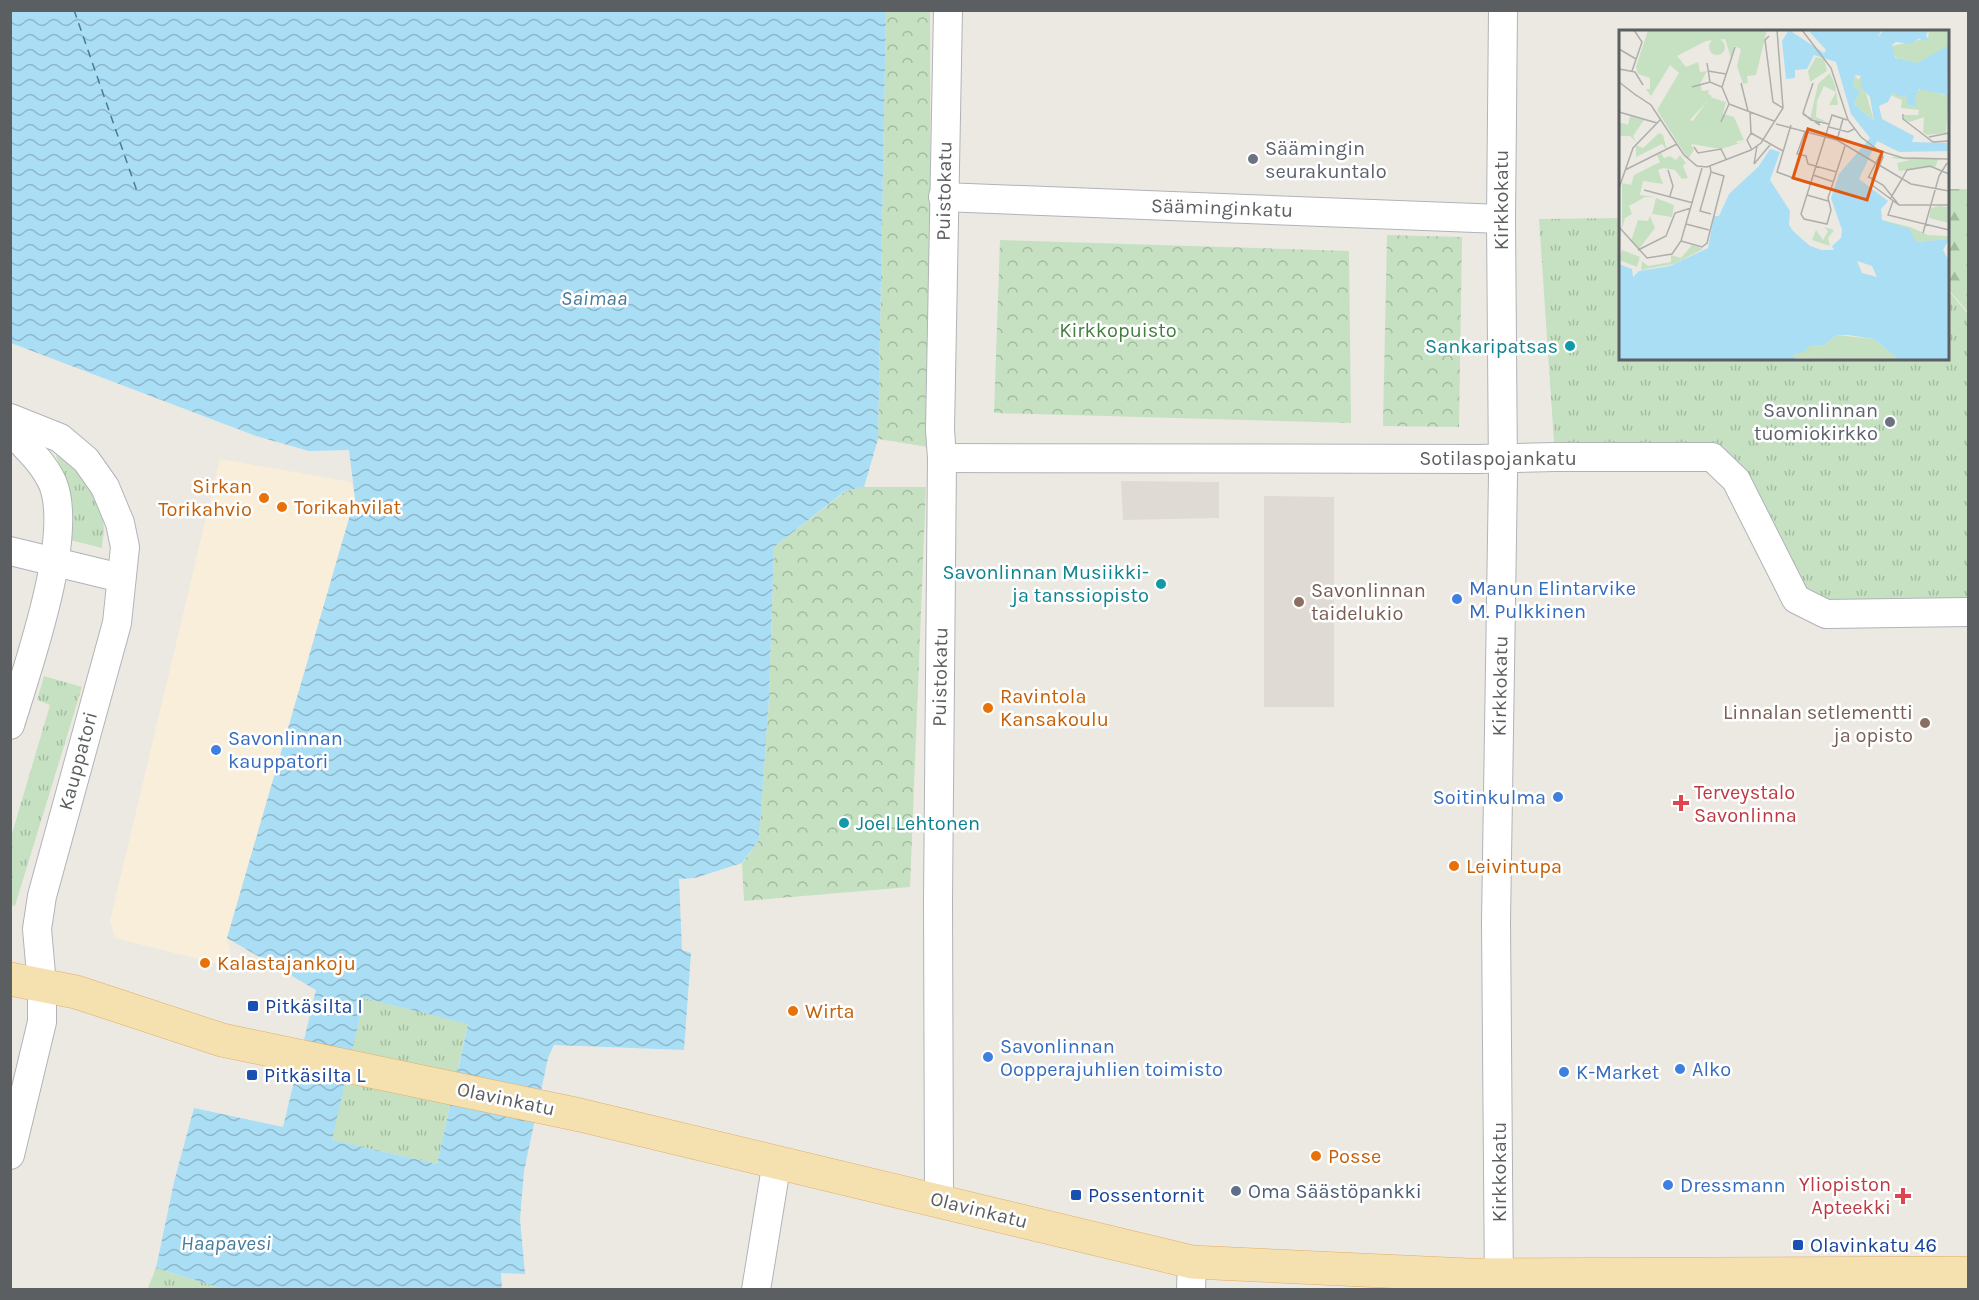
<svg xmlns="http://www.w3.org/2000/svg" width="1979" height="1300" font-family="Karla,sans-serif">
<defs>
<pattern id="grass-tufts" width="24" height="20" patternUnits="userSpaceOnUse" patternTransform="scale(1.5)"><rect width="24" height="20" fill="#c6e1c2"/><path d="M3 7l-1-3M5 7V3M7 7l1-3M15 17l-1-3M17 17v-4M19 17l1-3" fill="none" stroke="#a4baa1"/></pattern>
<pattern id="forest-firs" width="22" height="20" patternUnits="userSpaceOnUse" patternTransform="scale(1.5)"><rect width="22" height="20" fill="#c6e1c2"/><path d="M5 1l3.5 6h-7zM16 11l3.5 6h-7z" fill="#a4baa1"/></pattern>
<pattern id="park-crowns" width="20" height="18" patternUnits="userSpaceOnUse" patternTransform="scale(1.5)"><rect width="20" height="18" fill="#c6e1c2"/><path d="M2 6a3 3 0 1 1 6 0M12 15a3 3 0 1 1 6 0" fill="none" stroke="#a4baa1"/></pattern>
<pattern id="water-waves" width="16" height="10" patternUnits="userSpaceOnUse" patternTransform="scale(1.5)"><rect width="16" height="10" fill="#aadef5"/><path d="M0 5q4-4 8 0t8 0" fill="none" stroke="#8db7ca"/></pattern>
</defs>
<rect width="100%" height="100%" fill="#ece9e3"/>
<path fill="#f9eeda" d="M220,459L351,482L355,498L227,938L234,968L115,938L110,921Z"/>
<g fill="#dfdad4">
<path d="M1121,481L1219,482V518L1123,520Z"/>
<path d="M1264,496L1334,497V707H1264Z"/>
</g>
<g fill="url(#grass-tufts)">
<path d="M1620,218V358H1948V290L1968,314V612L1796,599L1712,457H1555L1539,219Z"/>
<path d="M61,451C80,472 103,499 104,529C104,535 102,542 102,548L70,540L68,488L56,456Z"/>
<path d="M44,676L82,687L15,906L11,905V837L50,705L37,700Z"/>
<path d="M364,998L468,1023L437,1164L331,1140Z"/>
<path d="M156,1268L224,1289L147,1290Z"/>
</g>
<path fill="url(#forest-firs)" d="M1948,189H1968V312L1948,289Z"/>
<g fill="url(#park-crowns)">
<path d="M886,11H930L931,445L928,447L878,439Z"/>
<path d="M1387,235L1462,237L1459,427L1383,426Z"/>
<path d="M1000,240L1349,251L1351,423L994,413Z"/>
<path d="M864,487H926L910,887L744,901L742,864L759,840L769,697L774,547L846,491Z"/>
</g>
<path fill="url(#water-waves)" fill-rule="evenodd" d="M10,11H886L878,439L864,487L845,491L774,547L769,697L759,840L742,863L695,878L679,879L682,950L691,953L684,1050L554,1045L548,1058L524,1171L520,1219L525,1274L501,1273L502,1289H224L156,1268L174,1182L194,1108L283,1127L316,990L227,938L355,498L349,450L309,451L256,436L11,343ZM364,998L468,1024L437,1164L332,1140Z"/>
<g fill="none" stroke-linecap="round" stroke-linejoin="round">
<path stroke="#477c9c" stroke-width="1.5" stroke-dasharray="8 6" stroke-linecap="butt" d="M74,10L138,194"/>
<g stroke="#b0b4b7" stroke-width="30">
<g id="minor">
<path d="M943,197L1501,219"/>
<path d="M10,418L60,438L86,460L105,487L120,523L125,547L117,623L42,896L37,929L42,985V1022L10,1155"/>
<path d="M10,430C25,446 44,463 53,484C74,538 27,669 10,725"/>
<path d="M942,458L1478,459L1555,457H1712L1736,480L1796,599L1826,614L1968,612"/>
<path d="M10,551L121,578"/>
<path d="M939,1200L938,900L942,458L940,430L948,10"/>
<path d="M756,1290L777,1161"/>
<path d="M1191,1290L1192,1262"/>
<path d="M1499,1290L1496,922L1503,474L1501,219L1503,10"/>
</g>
</g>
<g stroke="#e1ae67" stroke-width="34">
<path id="major" d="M10,979L76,992L222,1040L580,1115L1192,1262L1469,1275L1968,1273"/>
</g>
<use href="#minor" stroke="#fff" stroke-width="28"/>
<use href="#major" stroke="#f5e0af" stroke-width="33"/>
</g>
<g fill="#6b7280" stroke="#fff" stroke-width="2">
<circle cx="1253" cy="159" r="6"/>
<circle cx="1890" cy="422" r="6"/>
</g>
<g fill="#0f9aa8" stroke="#fff" stroke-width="2">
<circle cx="1570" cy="346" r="6"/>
<circle cx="1161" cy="584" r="6"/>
<circle cx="844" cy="823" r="6"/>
</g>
<g fill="#e8710a" stroke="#fff" stroke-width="2">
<circle cx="264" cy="498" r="6"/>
<circle cx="282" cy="507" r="6"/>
<circle cx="988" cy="708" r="6"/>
<circle cx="1454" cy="866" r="6"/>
<circle cx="205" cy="963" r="6"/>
<circle cx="793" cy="1011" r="6"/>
<circle cx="1316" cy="1156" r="6"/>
</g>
<g fill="#3f7fe0" stroke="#fff" stroke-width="2">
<circle cx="1457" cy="599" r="6"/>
<circle cx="216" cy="750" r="6"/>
<circle cx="1558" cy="797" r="6"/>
<circle cx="988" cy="1057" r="6"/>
<circle cx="1680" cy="1069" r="6"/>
<circle cx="1564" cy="1072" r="6"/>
<circle cx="1668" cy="1185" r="6"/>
</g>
<g fill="#8d6e63" stroke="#fff" stroke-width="2">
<circle cx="1299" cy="602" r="6"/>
<circle cx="1925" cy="723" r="6"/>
</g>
<g fill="#e0444e" stroke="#fff" stroke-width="2">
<path d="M1678 794h6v6h6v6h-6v6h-6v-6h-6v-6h6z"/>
<path d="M1900 1187h6v6h6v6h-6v6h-6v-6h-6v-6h6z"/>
</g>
<g fill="#1a4fb4" stroke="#fff" stroke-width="2">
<rect x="247" y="1000" width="12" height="12" rx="3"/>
<rect x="246" y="1069" width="12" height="12" rx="3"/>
<rect x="1070" y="1189" width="12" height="12" rx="3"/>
<rect x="1792" y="1239" width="12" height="12" rx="3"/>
</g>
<circle fill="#5c6f8a" stroke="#fff" stroke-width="2" cx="1236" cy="1191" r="6"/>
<g text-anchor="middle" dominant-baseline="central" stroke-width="5" stroke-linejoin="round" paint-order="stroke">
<g font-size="20" fill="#5b616d" stroke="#fff" text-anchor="start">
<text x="1265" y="148">Säämingin<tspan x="1265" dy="23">seurakuntalo</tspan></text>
<text x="1878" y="410" text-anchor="end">Savonlinnan<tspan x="1878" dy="23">tuomiokirkko</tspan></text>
</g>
<g font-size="20" fill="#5b5f62" stroke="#fff">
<text transform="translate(944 191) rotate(-89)">Puistokatu</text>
<text transform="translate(1501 200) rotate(-90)">Kirkkokatu</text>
<text transform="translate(1222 208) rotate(2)">Sääminginkatu</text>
<text x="1498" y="458">Sotilaspojankatu</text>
<text transform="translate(940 677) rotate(-89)">Puistokatu</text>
<text transform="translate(1500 686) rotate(-89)">Kirkkokatu</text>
<text transform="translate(78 761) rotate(-75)">Kauppatori</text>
<text transform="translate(506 1099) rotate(12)">Olavinkatu</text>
<text transform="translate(1499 1172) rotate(-90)">Kirkkokatu</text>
<text transform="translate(979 1210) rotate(14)">Olavinkatu</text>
</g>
<g font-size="20" fill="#437e3e" stroke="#fff">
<text x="1118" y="330">Kirkkopuisto</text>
</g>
<g font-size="20" fill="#0d838f" stroke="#fff" text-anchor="end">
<text x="1558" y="346">Sankaripatsas</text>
<text x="1149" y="572">Savonlinnan Musiikki-<tspan x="1149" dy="23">ja tanssiopisto</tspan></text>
<text x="856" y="823" text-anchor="start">Joel Lehtonen</text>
</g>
<g font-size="20" fill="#c56008" stroke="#fff" text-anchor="start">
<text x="252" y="486" text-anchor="end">Sirkan<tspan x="252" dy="23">Torikahvio</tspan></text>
<text x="294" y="507">Torikahvilat</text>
<text x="1000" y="696">Ravintola<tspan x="1000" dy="23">Kansakoulu</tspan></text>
<text x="1466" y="866">Leivintupa</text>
<text x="217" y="963">Kalastajankoju</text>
<text x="805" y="1011">Wirta</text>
<text x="1328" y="1156">Posse</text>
</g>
<g font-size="20" fill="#366cbe" stroke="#fff" text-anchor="start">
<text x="1469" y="588">Manun Elintarvike<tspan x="1469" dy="23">M. Pulkkinen</tspan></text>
<text x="228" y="738">Savonlinnan<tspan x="228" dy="23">kauppatori</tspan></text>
<text x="1546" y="797" text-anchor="end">Soitinkulma</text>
<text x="1000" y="1046">Savonlinnan<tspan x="1000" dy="23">Oopperajuhlien toimisto</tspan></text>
<text x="1692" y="1069">Alko</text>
<text x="1576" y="1072">K-Market</text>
<text x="1680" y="1185">Dressmann</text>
</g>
<g font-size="20" fill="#785e54" stroke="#fff" text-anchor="start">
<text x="1311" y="590">Savonlinnan<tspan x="1311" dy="23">taidelukio</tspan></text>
<text x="1913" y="712" text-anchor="end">Linnalan setlementti<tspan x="1913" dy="23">ja opisto</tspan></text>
</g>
<g font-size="20" fill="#be3a42" stroke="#fff" text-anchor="start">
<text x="1694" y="792">Terveystalo<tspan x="1694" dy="23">Savonlinna</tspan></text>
<text x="1891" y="1184" text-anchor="end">Yliopiston<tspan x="1891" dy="23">Apteekki</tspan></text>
</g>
<g font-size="20" fill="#164399" stroke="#fff" text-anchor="start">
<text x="265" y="1006">Pitkäsilta I</text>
<text x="264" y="1075">Pitkäsilta L</text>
<text x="1088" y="1195">Possentornit</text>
<text x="1810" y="1245">Olavinkatu 46</text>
</g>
<g font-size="20" fill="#4e5e75" stroke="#fff" text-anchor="start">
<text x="1248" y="1191">Oma Säästöpankki</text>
</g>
<g font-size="21" font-style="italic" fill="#477c9c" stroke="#fff">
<text x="594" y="298">Saimaa</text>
<text x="226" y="1243">Haapavesi</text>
</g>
</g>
<g transform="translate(1619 30)">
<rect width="330" height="330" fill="#ece9e3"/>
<path d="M197,27L205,29L208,41L191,52L189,41ZM273,128V127L320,128L316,137L280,141L278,133L291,130ZM37,168L55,175L53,187L33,184ZM320,176L330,177V193L310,188L312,178ZM205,197L215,200L209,208L211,216L193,210L197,200L204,210L209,201ZM73,215L84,219L55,234L22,240L23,231L29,236L52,232V225L62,228Z" fill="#c6e1c2"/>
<path d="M29,0H148L137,45L128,46L129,53L124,54L118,36L122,19L115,16L112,28L106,9L87,11L58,26L67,37L79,32L81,42L88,41L81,54L83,61L90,60L89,64L93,66L71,90L119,113L128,111L102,119L72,114L75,120L69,129L38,80L60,43L51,35L32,66L27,59H31V48L19,44L17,37ZM310,0H330V15L320,23L298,33L282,31L274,25L273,16L309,8ZM211,43L216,55L219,75H210L217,62L205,56L198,71L197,87L208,92L191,89L199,54ZM236,45L239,50L242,46L255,91L235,74L240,60L234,57ZM303,58L325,65L330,63L327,103L308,105L304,102L305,87L291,92L285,90V85H299L300,80L282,78L283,70L269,64L274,61L281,67L286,64L289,74L296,78V63ZM11,86L25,90L14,106L17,112L11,106H0V92L9,95ZM40,103L44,105L48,120L43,114L17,127V115L24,118ZM42,123L45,128L51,126L57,130L61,125L67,133L64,136L69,148L63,149L56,140L44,138L39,140L44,154L24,151L21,165L36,167H26L10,176L13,184L6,188L3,199V153L12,155L15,145L41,132L38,125ZM31,186L36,198L20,219L12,211L19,190L29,191ZM218,305L255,309L280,330L174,328L173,324L192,315H205Z" fill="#c6e1c2"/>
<path d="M91,67L107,72L104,84L115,87L125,110L104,114L68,99Z" fill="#c6e1c2"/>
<path d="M263,190L291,197L309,205L330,206V209L297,212L290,199L274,197ZM3,220L21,227L18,237L0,230Z" fill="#c6e1c2"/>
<path d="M90 17a8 8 0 1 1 16 0a8 8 0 1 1-16 0Z" fill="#c6e1c2"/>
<path d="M170,0L205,23L207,20L189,0H262L259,8L264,0H310L307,5L310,11L299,9L293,14L277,12L273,15L276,28L298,33L330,15L328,65L300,59L296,67L297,78L288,74L287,65L281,67L274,62L269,72L260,76L263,89L295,106L293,112L330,113V121L280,122L258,111L240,149L269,171L262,179L263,190L291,199L297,212L330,209L324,220L330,231V330H280L255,309L229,305H218L205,315H192L185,322L174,324L177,330H0V234L13,239L14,247L20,241L51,236L89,218L95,186H100L110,164L140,136L151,119L161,122L151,150L171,181L170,195L174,201L191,216L203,220H215L213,216L222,208L223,200L212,168L220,144L251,108L232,84L217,32L195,25L188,39L176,40V48L167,49L163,11ZM236,45L242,46V57L251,67L255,91L235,74L241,60L234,57ZM238,231L253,236L258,247L243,243Z" fill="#aadef5" fill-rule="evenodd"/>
<path fill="none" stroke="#aadef5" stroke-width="3" d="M245,161L250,177L247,192L265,222L315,244L330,246M85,330L90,321L212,263L247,192"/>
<path fill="none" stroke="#aeaeab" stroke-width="1.5" d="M183,0L212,38L229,90L242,107L259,120M150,6L146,10L154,72L164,78M0,19L17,29M88,33L91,52M0,39L16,42L24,55M13,41L23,12L15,0M89,41L107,44M0,52L18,66M122,53L129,81M194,53L184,83L192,90L210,94M73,57L91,52L103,57L110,74M103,57L116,17M17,65L32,75L65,125L78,136L88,137L132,120L142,113L164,78L158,0M110,74L155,91M0,82L38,93M131,82L132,103L164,121M184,84L201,95M284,84V89L314,112L330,111M102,92L110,74M157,94L218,110L292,154L330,161M172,95L158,142L191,154M210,97L229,102L235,99M186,102L178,124L187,126L189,134L218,142M132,103L128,110L133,120M310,107L330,103M218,110L224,89M226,116L209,168L212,180L208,194L185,189L182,184L213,85L228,90M75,117L79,123L102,119L107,129M258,120L284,128L330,129M135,134L151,115M135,134L138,116M91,136L92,142L81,181L92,184M6,140L58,114M49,140L54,156L51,166M194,145L215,152M250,147L264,155L280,175M249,148L261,125M283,149L288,140L311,136L330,144M253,155L280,175H330M253,155L264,127L262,125M0,158L14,118L41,90M25,160L74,173M188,165L209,171M271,169L283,149M274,171L269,185L330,200M67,194L90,200M0,197L28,228L53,224L62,211L83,138M304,203L320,146L328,133M62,211L83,217L88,213L105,146L92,142M19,220L47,206L56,183L72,178"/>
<path fill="#e15910" fill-opacity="0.15" stroke="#e15910" stroke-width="3" d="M189,99L263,122L248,170L174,148Z"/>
<rect width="330" height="330" fill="none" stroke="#5b5f62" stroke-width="3"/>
</g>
<rect width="1979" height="1300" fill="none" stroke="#5b5f62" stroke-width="24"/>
</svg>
